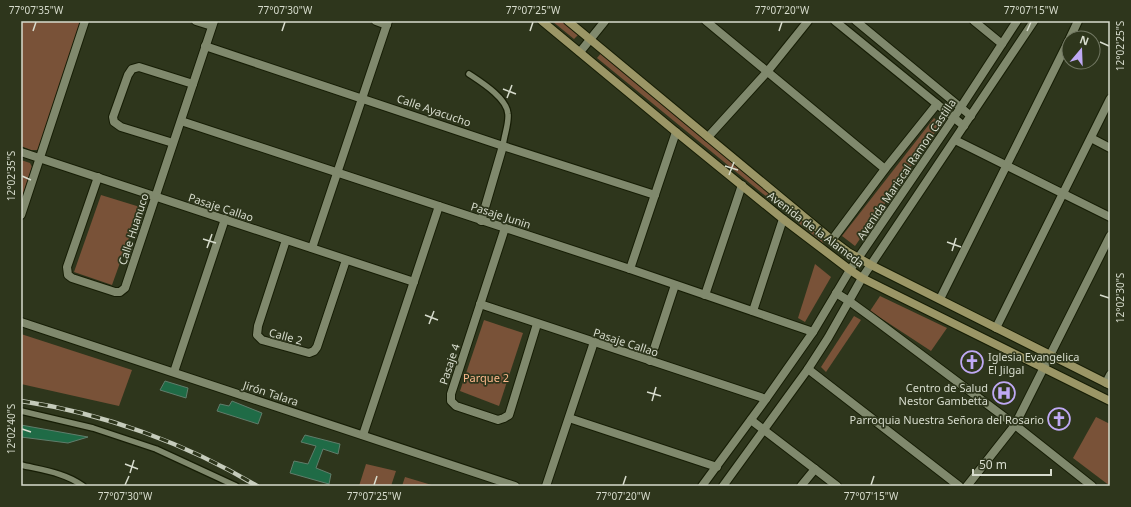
<svg xmlns="http://www.w3.org/2000/svg" width="1131" height="507" font-family="'Noto Sans',sans-serif">
<rect width="100%" height="100%" fill="#2e361c"/>
<g fill="#795238">
<path d="M21,21H81L41,147L37,150H31L21,146Z"/>
<path d="M552,21H566L580,33L574,39Z"/>
<path d="M602,52L828,237L823,243L597,58Z"/>
<path d="M934,118L941,124L855,246L842,236Z"/>
<path d="M21,160L30,163L32,167L21,201Z"/>
<path d="M101,195L140,207L112,285L74,272Z"/>
<path d="M815,264L831,277L805,322L798,318Z"/>
<path d="M880,296L947,328L931,351L870,311Z"/>
<path d="M854,316L861,320L826,372L821,367Z"/>
<path d="M484,320L523,333L499,406L460,391Z"/>
<path d="M21,334L132,370L119,406L21,384Z"/>
<path d="M1096,417L1110,424V486L1073,458Z"/>
<path d="M366,464L396,471L391,486H359Z"/>
<path d="M405,477L435,486H402Z"/>
</g>
<g fill="#1f6b46" stroke="#607d6b">
<path d="M165,381L188,388L186,398L160,390Z"/>
<path d="M232,401L262,413L258,424L217,411L220,404L229,406Z"/>
<path d="M21,425L88,437L68,443L21,437Z"/>
<path d="M305,435L340,444L338,454L323,449L316,468L331,474L329,484L290,473L294,461L308,464L316,446L301,442Z"/>
</g>
<g fill="none" stroke-linecap="round" stroke-linejoin="round">
<g stroke="#161d05" stroke-width="8">
<g id="lane">
<path d="M469,74C481,82 507,98 508,114C509,124 504,135 503,146"/>
<path d="M21,411L93,428L156,449L236,486"/>
<path d="M21,465C42,470 66,473 83,486"/>
</g>
</g>
<g stroke="#161d05" stroke-width="10">
<g id="street">
<path d="M196,21L212,26"/>
<path d="M376,21L387,25"/>
<path d="M706,21L885,169"/>
<path d="M835,21L964,126"/>
<path d="M856,21L971,116"/>
<path d="M974,21L1002,44"/>
<path d="M1070,38L1078,21"/>
<path d="M205,46L503,146L655,195"/>
<path d="M580,52L605,21"/>
<path d="M181,121L630,269L813,332"/>
<path d="M708,137L767,72L808,21"/>
<path d="M1091,138L1110,148"/>
<path d="M955,140L1110,217"/>
<path d="M173,143L121,127L114,122L113,117L128,75L132,69L139,67L193,84"/>
<path d="M21,152L414,282"/>
<path d="M98,177L67,267L68,275L72,278L115,292H120L125,288L214,21"/>
<path d="M21,215L85,21"/>
<path d="M481,221L503,146"/>
<path d="M505,228L451,394V401L456,406L498,420L504,418L509,415L537,324"/>
<path d="M286,240L258,326L257,335L262,340L309,353L314,351L317,347L346,260"/>
<path d="M832,240L885,169L937,104"/>
<path d="M312,248L388,21"/>
<path d="M630,269L676,132"/>
<path d="M836,293L849,301L871,317L1015,425L1092,486"/>
<path d="M705,295L742,185"/>
<path d="M940,299L1069,40"/>
<path d="M480,304L766,399"/>
<path d="M753,311L783,219"/>
<path d="M21,322L515,486"/>
<path d="M996,328L1110,99"/>
<path d="M650,361L675,285"/>
<path d="M808,369L959,486"/>
<path d="M174,372L225,219"/>
<path d="M1106,383L1110,375"/>
<path d="M569,418L717,467"/>
<path d="M751,420L837,486"/>
<path d="M363,435L439,206"/>
<path d="M546,486L594,342"/>
<path d="M702,486L766,399L813,332L850,270L961,107L1017,21"/>
<path d="M723,486L808,369L828,338L862,278L1034,21"/>
<path d="M801,486L815,469"/>
<path d="M967,486L1015,425L1110,236"/>
</g>
</g>
<g stroke="#161d05" stroke-width="10">
<g id="secondary">
<path d="M542,21L676,132L783,219L850,270L862,278L880,287L1110,401"/>
<path d="M568,21L832,240L848,252L871,265L1110,385"/>
</g>
</g>
<use href="#lane" stroke="#80896d" stroke-width="5.5"/>
<use href="#street" stroke="#80896d" stroke-width="8"/>
<use href="#secondary" stroke="#9b9666" stroke-width="8"/>
<g stroke="#c5cbbb" stroke-width="4.5">
<path id="rail" d="M21,401C103,413 187,444 257,486"/>
</g>
<use href="#rail" stroke="#2e361c" stroke-width="3" stroke-dasharray="9" stroke-linecap="butt"/>
</g>
<path fill="none" stroke="#d7dccd" stroke-width="1.5" d="M33,31L36,22M282,31L285,22M530,31L533,22M779,31L782,22M1027,31L1031,22M1100,42L1109,46M503,89L516,94M507,98L512,85M725,166L738,170M729,175L734,162M22,176L31,180M203,239L216,243M947,242L961,247M207,248L212,234M952,251L956,238M1100,295L1109,298M425,315L438,320M429,324L434,311M647,392L661,396M652,401L656,387M22,429L31,432M125,464L138,469M130,473L134,460M125,485L129,476M374,485L377,476M623,485L626,476M871,485L874,476"/>
<defs>
<g id="church-ring" transform="scale(1.15)"><circle r="9.5" fill="#2e361c" stroke="#bfa9f4" stroke-width="1.5"/><path d="M-1.2-6h2.4v3.5h3.3v2.4h-3.3V6h-2.4V-.1h-3.3v-2.4h3.3Z" fill="#bfa9f4"/></g>
<g id="hospital-ring" transform="scale(1.15)"><circle r="9.5" fill="#2e361c" stroke="#bfa9f4" stroke-width="1.5"/><path d="M-5-5h3v3.5h4V-5h3V5h-3V1.5h-4V5h-3Z" fill="#bfa9f4"/></g>
</defs>
<g fill-rule="evenodd">
<use href="#church-ring" x="972" y="362"/>
<use href="#hospital-ring" x="1004" y="393"/>
<use href="#church-ring" x="1059" y="419"/>
</g>
<g text-anchor="middle" dominant-baseline="central" stroke-width="3.5" stroke-linejoin="round" paint-order="stroke">
<g font-size="11" fill="#d7dccd" stroke="#2e361c">
<text transform="translate(434 110) rotate(19)">Calle Ayacucho</text>
<text transform="translate(906 169) rotate(-56)">Avenida Mariscal Ramon Castilla</text>
<text transform="translate(221 207) rotate(18)">Pasaje Callao</text>
<text transform="translate(501 215) rotate(18)">Pasaje Junin</text>
<text transform="translate(133 229) rotate(-72)">Calle Huanuco</text>
<text transform="translate(816 229) rotate(37)">Avenida de la Alameda</text>
<text transform="translate(286 336) rotate(15)">Calle 2</text>
<text transform="translate(626 342) rotate(18)">Pasaje Callao</text>
<text transform="translate(449 364) rotate(-72)">Pasaje 4</text>
<text transform="translate(271 393) rotate(18)">Jirón Talara</text>
</g>
<g font-size="11" fill="#d7dccd" stroke="#2e361c" text-anchor="end">
<text x="988" y="356" text-anchor="start">Iglesia Evangelica<tspan x="988" dy="13">El Jilgal</tspan></text>
<text x="988" y="387">Centro de Salud<tspan x="988" dy="13">Nestor Gambetta</tspan></text>
<text x="1044" y="419">Parroquia Nuestra Señora del Rosario</text>
</g>
<g font-size="11" fill="#ffb98d" stroke="#2e361c">
<text x="486" y="377">Parque 2</text>
</g>
</g>
<rect width="1131" height="507" fill="none" stroke="#2e361c" stroke-width="44"/>
<g transform="translate(1081 50) rotate(19)"><circle r="19" fill="#2e361c" stroke="#727863"/>
<path d="M0-3L7 15L0 10L-7 15Z" fill="#bfa9f4"/>
<text y="-6" font-size="11" font-weight="bold" text-anchor="middle" fill="#d7dccd">N</text>
</g>
<path d="M973 469v6h78v-6" fill="none" stroke="#d7dccd" stroke-width="2"/>
<text x="979" y="469" font-size="12" fill="#d7dccd" stroke="#2e361c" stroke-width="3" paint-order="stroke">50 m</text>
<rect x="22" y="22" width="1087" height="463" fill="none" stroke="#d7dccd" stroke-width="1.5"/>
<g font-size="10" text-anchor="middle" fill="#d7dccd">
<text x="36" y="14">77°07'35"W</text>
<text x="285" y="14">77°07'30"W</text>
<text x="533" y="14">77°07'25"W</text>
<text x="782" y="14">77°07'20"W</text>
<text x="1031" y="14">77°07'15"W</text>
<text transform="translate(1120 46) rotate(-90)" y="4">12°02'25"S</text>
<text transform="translate(11 176) rotate(-90)" y="4">12°02'35"S</text>
<text transform="translate(1120 298) rotate(-90)" y="4">12°02'30"S</text>
<text transform="translate(11 429) rotate(-90)" y="4">12°02'40"S</text>
<text x="125" y="500">77°07'30"W</text>
<text x="374" y="500">77°07'25"W</text>
<text x="623" y="500">77°07'20"W</text>
<text x="871" y="500">77°07'15"W</text>
</g>
</svg>
